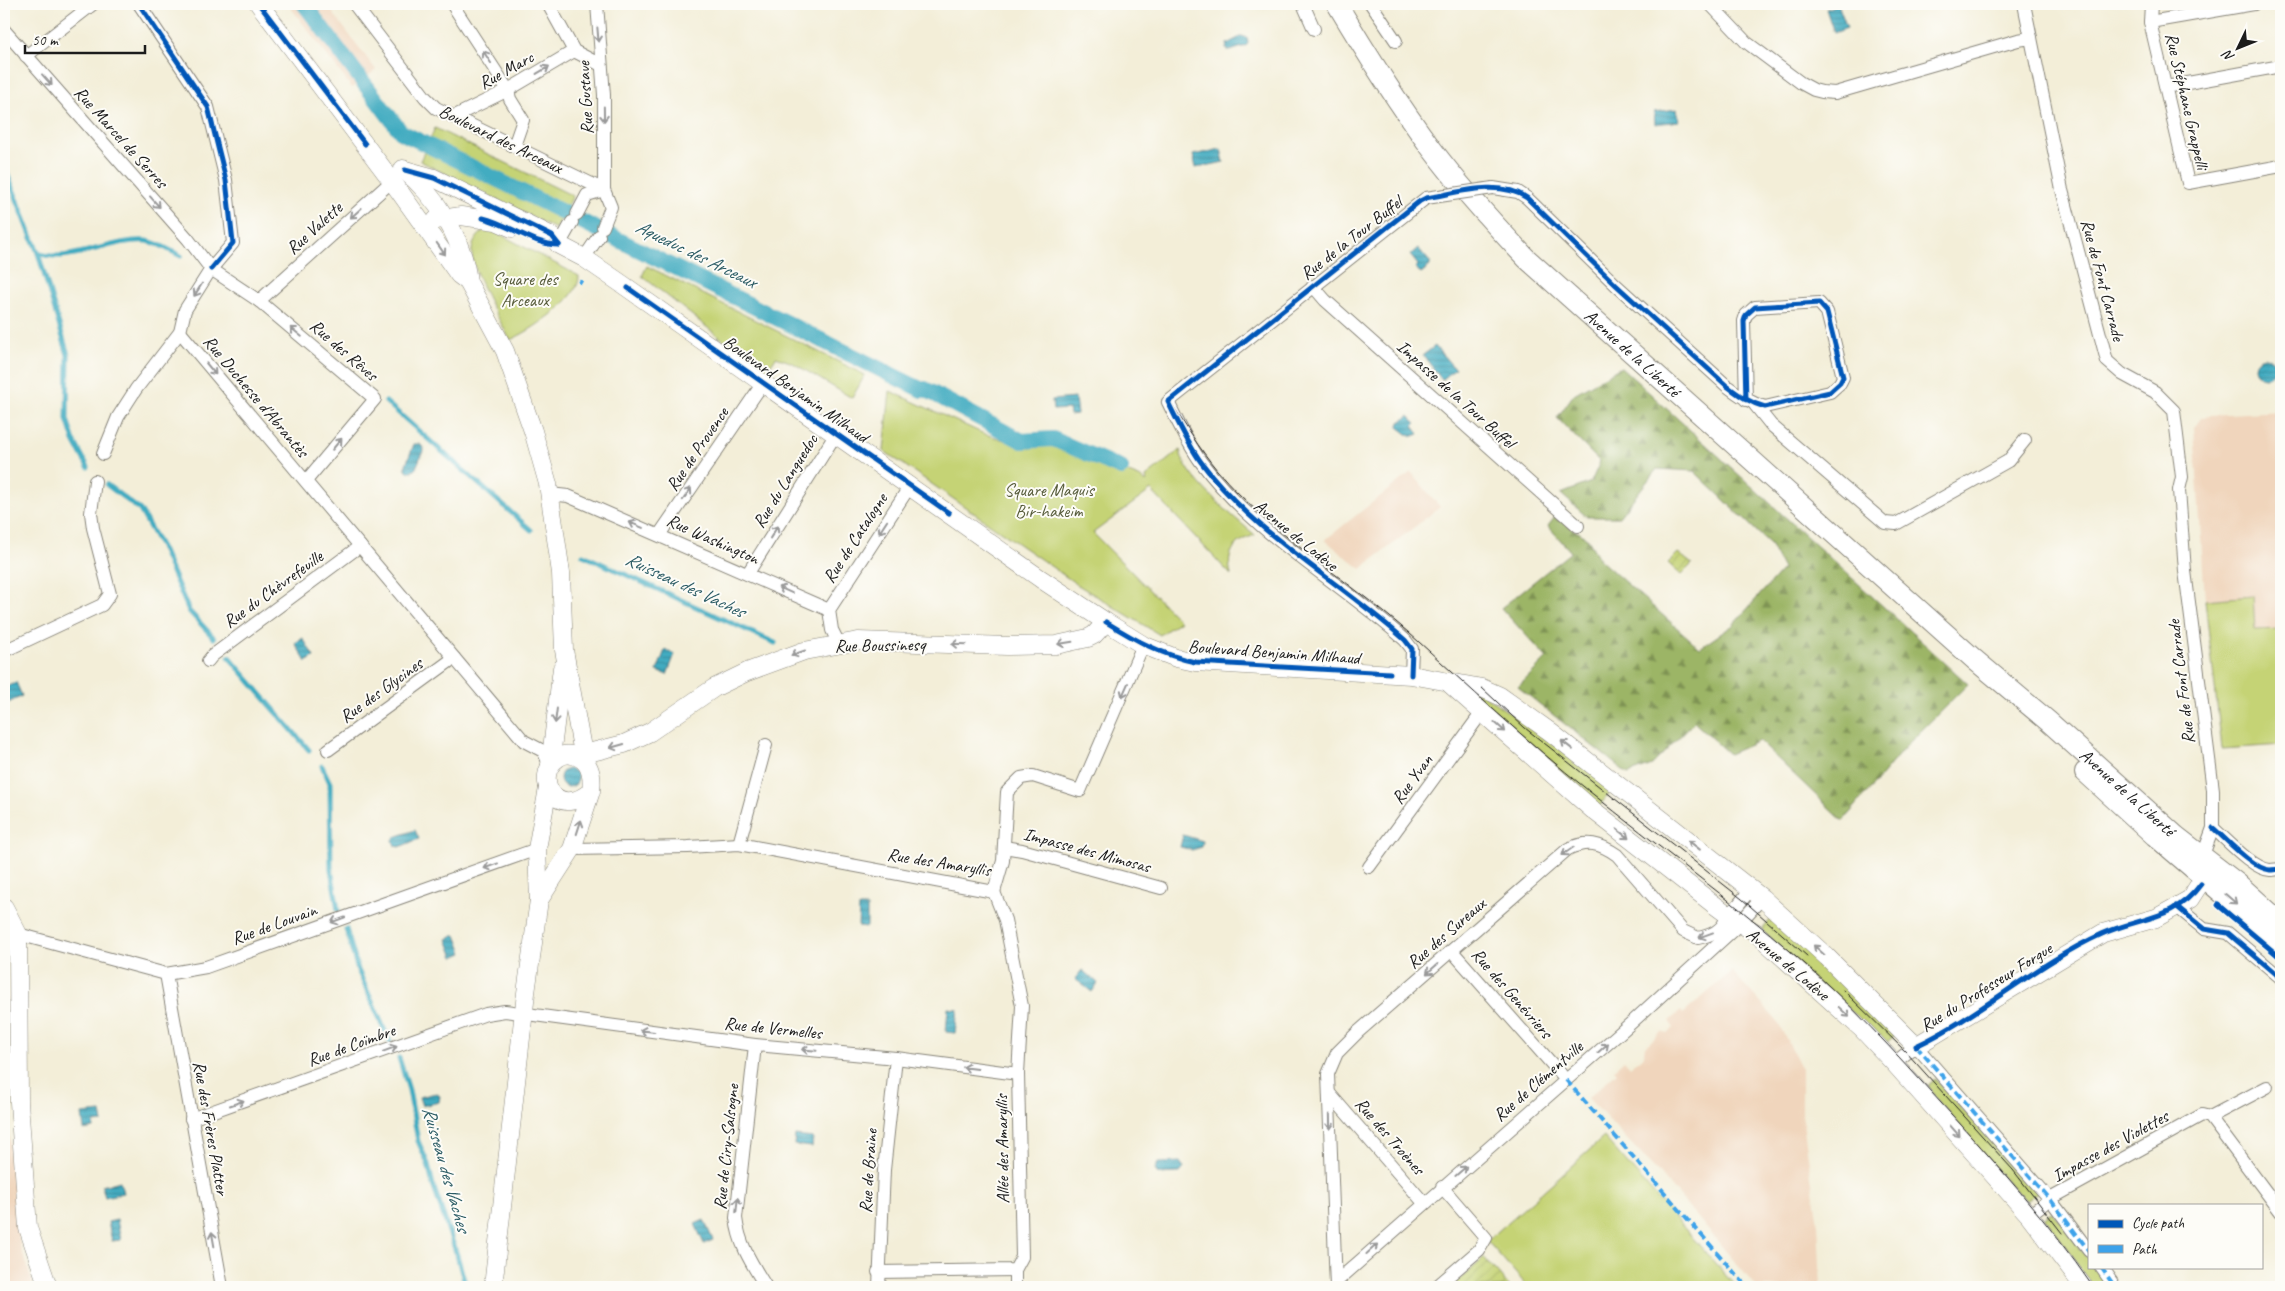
<svg xmlns="http://www.w3.org/2000/svg" width="2285" height="1291" font-family="Caveat,sans-serif">
<defs>
<pattern id="forest-firs" width="22" height="20" patternUnits="userSpaceOnUse" patternTransform="scale(1.25)"><rect width="22" height="20" fill="#9cb566"/><path d="M5 1l3.5 6h-7zM16 11l3.5 6h-7z" fill="#7e9253"/></pattern>
<pattern id="garden-furrows" width="10" height="10" patternUnits="userSpaceOnUse" patternTransform="scale(1.25)"><rect width="10" height="10" fill="#c5d375"/><path d="M-1 1l2-2M0 10L10 0M9 11l2-2" fill="none" stroke="#a9b565"/></pattern>
<pattern id="water-rules" width="6" height="5" patternUnits="userSpaceOnUse" patternTransform="scale(1.25)"><rect width="6" height="5" fill="#42acc1"/><path d="M0 2.5h6" fill="none" stroke="#368b9c"/></pattern>
</defs>
<rect width="100%" height="100%" fill="#fdfcf7"/>
<filter id="ink" filterUnits="userSpaceOnUse"><feTurbulence type="fractalNoise" baseFrequency=".02" numOctaves="2"/><feDisplacementMap in="SourceGraphic" scale="10" xChannelSelector="R" yChannelSelector="G"/><feConvolveMatrix kernelMatrix="1 2 1 2 8 2 1 2 1" color-interpolation-filters="sRGB"/></filter>
<filter id="wash" filterUnits="userSpaceOnUse"><feTurbulence type="fractalNoise" baseFrequency=".0096" numOctaves="4" result="noise"/><feDisplacementMap in="SourceGraphic" scale="20" xChannelSelector="R" yChannelSelector="G"/><feGaussianBlur stdDeviation="1.12" result="paint"/><feColorMatrix in="noise" values="0 0 0 0 0 0 0 0 0 0 0 0 0 0 0 0 0 1.4 0 .05"/><feComposite in="paint" operator="in"/></filter>
<g filter="url(#wash)">
<rect width="100%" height="100%" fill="#f3eed8"/>
<g fill="#f0d5bc">
<path d="M288,4H326L376,70L352,88Z"/>
<path d="M2281,411V746L2222,749L2205,600L2194,428L2201,418L2211,415Z"/>
<path d="M1411,472L1440,507L1361,569L1325,540Z"/>
<path d="M4,951L7,962L9,1133L20,1245L34,1287H4Z"/>
<path d="M1732,971L1777,1021L1802,1069V1116L1818,1224L1821,1287H1756L1672,1187L1588,1098L1617,1072L1614,1069L1624,1060L1630,1067L1644,1055L1645,1046L1649,1043L1661,1032L1667,1034L1674,1028L1669,1021L1681,1011L1683,1014Z"/>
</g>
<g fill="#c5d375" stroke="#707848">
<path d="M435,128L573,196L556,229L420,161Z"/>
<path d="M484,230H492L579,276C580,300 529,332 510,340C500,320 470,271 472,250C473,241 478,236 484,230Z"/>
<path d="M647,266L865,375L852,398L793,363L776,357L765,373L642,276Z"/>
<path d="M890,391L982,433L1029,448L1055,444L1139,477L1147,482L1146,477L1180,450C1183,476 1235,518 1255,535C1233,542 1226,553 1231,575L1151,490L1093,533L1180,621L1160,635L1078,585L884,451Z"/>
<path d="M2253,596L2255,630L2281,629V745L2222,749L2205,600Z"/>
<path d="M1465,688L1484,695L1614,787L1598,808Z"/>
<path d="M1772,918L1875,1011L1896,1034L1884,1045L1761,931Z"/>
<path d="M1935,1079L2037,1192L2025,1202L1924,1089Z"/>
<path d="M1604,1137L1736,1287H1528L1487,1241Z"/>
<path d="M2052,1212L2089,1260V1267H2094L2108,1287H2089L2040,1221Z"/>
</g>
<path fill="url(#forest-firs)" stroke="#5c6841" d="M1621,367L1968,684L1907,745L1843,821L1759,741L1729,754L1694,722L1652,765L1628,774L1518,687L1547,658L1501,608L1571,552L1548,526L1555,517L1587,538L1600,560L1700,648L1732,626L1783,569L1770,544L1694,471L1657,469L1619,517H1587L1561,494L1591,482L1600,462L1557,418L1574,394Z"/>
<g fill="url(#garden-furrows)" stroke="#707848">
<path d="M1678,553L1692,564L1681,575L1668,563Z"/>
<path d="M1484,1258L1510,1287H1451Z"/>
</g>
<g fill="url(#water-rules)" stroke="#2f646e">
<path d="M1838,4L1847,28L1834,33L1826,9Z"/>
<path d="M1242,36L1247,38L1248,43L1246,46L1230,51L1226,49L1227,44Z"/>
<path d="M1677,109L1679,121L1655,124L1654,112Z"/>
<path d="M1221,149L1224,162L1196,168L1193,155Z"/>
<path d="M1418,248L1430,262V266L1421,273L1415,268L1418,265L1410,255Z"/>
<path d="M1435,346L1455,369L1442,380L1423,355Z"/>
<circle cx="2265" cy="367" r="10"/>
<path d="M1075,398L1077,414L1070,415L1069,409L1053,410L1052,400Z"/>
<path d="M1409,416L1416,423L1413,426L1419,434L1411,437L1398,427L1400,422Z"/>
<path d="M414,444H420L424,449L415,470L408,472L405,467Z"/>
<path d="M303,638L314,657L306,662L295,643Z"/>
<path d="M665,650L675,654L667,675L657,671Z"/>
<path d="M16,682L22,696L4,705V688Z"/>
<circle cx="569" cy="778" r="9"/>
<path d="M415,830L419,839L399,847L395,846L393,840L395,837Z"/>
<path d="M1183,835L1203,841L1202,847L1192,850L1180,847Z"/>
<path d="M859,907H867V927L858,926Z"/>
<path d="M456,935L463,953L454,957L447,939Z"/>
<path d="M1082,970L1098,983L1092,992L1075,979Z"/>
<path d="M948,1008L958,1009L955,1033L946,1032Z"/>
<path d="M436,1093L440,1096L439,1102L422,1106L419,1097Z"/>
<path d="M101,1112L103,1122L94,1123V1128L84,1130L82,1114Z"/>
<path d="M795,1136L813,1138L812,1147L794,1145Z"/>
<path d="M1180,1162L1184,1168L1180,1173L1158,1174L1155,1170L1158,1163Z"/>
<path d="M120,1181L123,1193L105,1197L102,1186Z"/>
<path d="M117,1220L121,1240L112,1241L108,1222Z"/>
<path d="M704,1220L713,1240L704,1244L695,1224Z"/>
</g>
<g fill="none" stroke-linecap="round" stroke-linejoin="round">
<g stroke="#42acc1" stroke-width="5">
<path d="M4,166L38,253L68,355L67,419L74,441L88,467"/>
<path d="M38,253C68,265 112,238 146,241C157,242 171,251 181,256"/>
<path d="M386,402L531,530"/>
<path d="M107,485L140,510L162,549L189,611L214,638"/>
<path d="M583,555L775,643"/>
<path d="M229,657L309,750"/>
<path d="M322,766L330,783L331,869L338,910"/>
<path d="M346,929L358,970L390,1042"/>
<path d="M399,1058L409,1090L418,1141L428,1164L433,1185L457,1255L466,1287"/>
</g>
<path stroke="#42acc1" stroke-width="16" d="M304,4L401,132L922,390L925,389L1022,441L1053,439L1121,468"/>
</g>
</g>
<g filter="url(#ink)">
<g fill="none" stroke-linecap="round" stroke-linejoin="round">
<g stroke="#88857a" stroke-width="14">
<g id="street">
<path d="M354,4L425,97L436,108L604,190"/>
<path d="M452,4L508,90L510,99L523,120L514,146"/>
<path d="M548,4L574,51L601,65"/>
<path d="M597,4L604,95V190L611,207L603,227"/>
<path d="M1303,4L1314,29"/>
<path d="M1371,4L1396,41"/>
<path d="M1710,4L1746,42L1801,83L1814,90L1822,92L1835,93L2018,40L2031,38L2062,190L2107,361L2122,374L2155,392L2174,411L2182,477L2179,490L2185,571L2213,790V828L2203,855"/>
<path d="M2024,4L2031,38"/>
<path d="M2151,4L2150,22L2254,4"/>
<path d="M2150,22L2188,183L2281,166"/>
<path d="M4,30L188,239L211,269L259,301L375,399L306,481"/>
<path d="M26,56L93,4"/>
<path d="M2166,87L2281,66"/>
<path d="M453,117L508,90L574,51"/>
<path d="M1493,188L1518,192L1527,198L1616,285L1727,386C1739,395 1750,403 1765,407L1830,392L1840,383L1843,377L1827,312L1819,303L1755,307L1746,315L1744,321L1746,400"/>
<path d="M577,214L587,195L604,190"/>
<path d="M559,245L572,222"/>
<path d="M584,258L599,236"/>
<path d="M1313,286L1325,300L1578,526"/>
<path d="M259,301L392,181"/>
<path d="M180,332L524,741L543,751L550,765"/>
<path d="M1755,405L1771,425L1885,523L1896,524L2008,461L2025,440"/>
<path d="M103,454L118,417L136,389L180,332L185,310L211,269L233,243L226,180L208,107L139,4"/>
<path d="M550,494L568,496L829,610"/>
<path d="M659,535L763,383"/>
<path d="M748,573L836,434"/>
<path d="M829,610L910,486"/>
<path d="M829,610L832,630L839,644"/>
<path d="M4,651L102,605L110,594L93,528L91,513L95,481"/>
<path d="M208,661L212,656L360,546"/>
<path d="M1411,675L1412,649L1405,640C1338,580 1255,535 1201,462C1188,444 1178,422 1168,402L1426,198"/>
<path d="M328,750L454,658"/>
<path d="M2213,828C2226,839 2253,869 2270,870C2273,870 2278,869 2281,869"/>
<path d="M739,844L766,745"/>
<path d="M1004,847L1022,850L1161,888"/>
<path d="M572,849L688,847L739,844L994,892"/>
<path d="M1369,867L1483,711"/>
<path d="M994,892L1003,861L1007,792L1021,778L1033,776L1080,791L1143,645"/>
<path d="M2176,906L2204,929L2228,933L2281,978"/>
<path d="M18,934L166,974L206,967L537,849"/>
<path d="M1452,951L1566,1080"/>
<path d="M166,974L222,1287"/>
<path d="M755,1045L736,1218C739,1245 752,1264 766,1287"/>
<path d="M1894,1063L1916,1046L2050,1199L2089,1251"/>
<path d="M1329,1093L1424,1203"/>
<path d="M2210,1117L2267,1087"/>
<path d="M191,1119L486,1014L505,1011L755,1045L896,1058L1018,1074"/>
<path d="M2029,1215L2050,1199L2202,1115L2210,1117L2281,1212"/>
<path d="M2101,1267L2115,1287"/>
<path d="M1015,1270V1287"/>
<path d="M878,1272L1015,1270L1022,1257L1018,1074L1022,1006L1005,920L994,892"/>
<path d="M1336,1282L1630,1024L1734,929L1762,898"/>
<path d="M879,1287L884,1170L896,1058"/>
<path d="M1336,1287L1328,1074L1337,1053L1358,1032L1568,849C1587,840 1600,843 1617,855L1683,931L1698,938C1708,936 1721,931 1725,921L1751,889"/>
<path d="M1436,1287L1479,1250L1486,1238L1442,1187"/>
</g>
</g>
<g stroke="#88857a" stroke-width="19">
<g id="secondary">
<path d="M259,4L392,181L459,275L468,282L505,351L533,431L548,484L561,573L564,650L584,759"/>
<path d="M403,169C437,197 463,238 468,282"/>
<path d="M405,170L434,178L552,236L559,245L584,258L622,284L1041,579L1106,622L1143,645L1176,658L1195,662L1411,675L1482,688L1500,696L1549,731L1762,898L1827,957L1916,1046L2103,933L2156,918L2190,899L2204,877V865"/>
<path d="M436,220L461,216L496,221L512,228"/>
<path d="M1450,684L1593,810L1712,903L1739,923L1755,932L1862,1029L1894,1063L2029,1215L2084,1287"/>
<path d="M584,759L592,752L624,744L650,732L714,688L747,672L804,651L858,641L1007,646L1056,645L1088,638L1094,635L1106,622"/>
<path d="M550,765L562,668"/>
<path d="M539,900L572,849L591,791C593,775 590,758 572,755C567,754 562,755 558,758C531,777 557,821 591,791"/>
<path d="M4,907L18,934L19,1102L28,1228L48,1287"/>
<path d="M493,1287L526,993L539,900L537,849L548,788"/>
</g>
</g>
<g stroke="#88857a" stroke-width="22">
<g id="primary">
<path id="s1" d="M1337,4C1366,53 1397,102 1431,148C1460,187 1493,223 1526,258L1975,660L2048,721L2176,836L2238,884L2281,923"/>
<path d="M2085,772L2155,836L2281,943"/>
</g>
</g>
<use href="#street" stroke="#fff" stroke-width="12"/>
<use href="#secondary" stroke="#fff" stroke-width="18"/>
<use href="#primary" stroke="#fff" stroke-width="20"/>
<g stroke="#1c1c1c" stroke-width="1">
<path d="M1170,400C1184,424 1199,448 1217,470C1271,534 1346,578 1409,633C1468,686 1526,741 1589,791C1657,846 1729,898 1796,956C1848,1001 1895,1052 1941,1103C1995,1162 2048,1221 2093,1287"/>
<path d="M1482,688L1525,728L1742,899L1807,956"/>
<path d="M1843,990L1906,1052L2013,1170L2062,1233"/>
</g>
<g stroke="#88857a" stroke-width="14" stroke-linecap="butt">
<path id="street-bridge" d="M1426,198L1493,188"/>
</g>
<use href="#street-bridge" stroke="#fff" stroke-width="12"/>
<g stroke="#3da2ea" stroke-width="4" stroke-dasharray="8 4" stroke-linecap="butt">
<path d="M579,281L582,283"/>
<path d="M1916,1046L2050,1199L2089,1251"/>
<path d="M1566,1080L1747,1287"/>
<path d="M2101,1267L2115,1287"/>
</g>
<g stroke="#fdfcf7" stroke-width="8">
<g id="cycleway">
<path d="M139,4L208,107L226,180L233,243L211,269"/>
<path d="M259,4L365,144"/>
<path d="M405,170L434,178L552,236L559,245"/>
<path d="M483,218C509,224 533,245 559,245"/>
<path d="M628,288L949,513"/>
<path d="M1106,622C1135,640 1162,655 1195,662L1390,673"/>
<path d="M1411,675L1412,649L1405,640C1338,580 1255,535 1201,462C1188,444 1178,422 1168,402L1420,201L1426,198C1457,193 1499,179 1527,198L1616,285L1727,386C1739,395 1750,403 1765,407L1830,392L1840,383L1843,377L1827,312L1819,303L1755,307L1746,315L1744,321L1746,400"/>
<path d="M2213,828C2226,839 2253,869 2270,870C2273,870 2278,869 2281,869"/>
<path d="M2218,905L2281,958"/>
<path d="M2176,906L2204,929L2228,933L2281,978"/>
<path d="M1916,1046C1981,1015 2036,964 2102,934C2139,917 2174,921 2201,884"/>
</g>
</g>
<use href="#cycleway" stroke="#0057b8" stroke-width="5"/>
</g>
<defs><path id="oneway-shaft" d="M-6 0H5M1.5-3L5.5 0L1.5 3" fill="none" stroke-width="1.6" stroke-linecap="round" stroke-linejoin="round" transform="scale(1.25)"/></defs>
<g stroke="#999">
<use href="#oneway-shaft" transform="translate(598 35) rotate(85)"/>
<use href="#oneway-shaft" transform="translate(487 57) rotate(-123)"/>
<use href="#oneway-shaft" transform="translate(543 70) rotate(-31)"/>
<use href="#oneway-shaft" transform="translate(47 80) rotate(48)"/>
<use href="#oneway-shaft" transform="translate(604 114) rotate(89)"/>
<use href="#oneway-shaft" transform="translate(155 202) rotate(48)"/>
<use href="#oneway-shaft" transform="translate(356 213) rotate(138)"/>
<use href="#oneway-shaft" transform="translate(441 249) rotate(55)"/>
<use href="#oneway-shaft" transform="translate(198 290) rotate(122)"/>
<use href="#oneway-shaft" transform="translate(296 332) rotate(-141)"/>
<use href="#oneway-shaft" transform="translate(211 369) rotate(50)"/>
<use href="#oneway-shaft" transform="translate(337 444) rotate(-50)"/>
<use href="#oneway-shaft" transform="translate(687 494) rotate(-56)"/>
<use href="#oneway-shaft" transform="translate(636 525) rotate(-157)"/>
<use href="#oneway-shaft" transform="translate(883 527) rotate(123)"/>
<use href="#oneway-shaft" transform="translate(774 532) rotate(-58)"/>
<use href="#oneway-shaft" transform="translate(785 590) rotate(-156)"/>
<use href="#oneway-shaft" transform="translate(1065 643) rotate(171)"/>
<use href="#oneway-shaft" transform="translate(959 644) rotate(-178)"/>
<use href="#oneway-shaft" transform="translate(798 653) rotate(161)"/>
<use href="#oneway-shaft" transform="translate(1125 690) rotate(114)"/>
<use href="#oneway-shaft" transform="translate(556 716) rotate(97)"/>
<use href="#oneway-shaft" transform="translate(1500 727) rotate(42)"/>
<use href="#oneway-shaft" transform="translate(1567 745) rotate(-142)"/>
<use href="#oneway-shaft" transform="translate(617 746) rotate(164)"/>
<use href="#oneway-shaft" transform="translate(579 827) rotate(-72)"/>
<use href="#oneway-shaft" transform="translate(1623 834) rotate(38)"/>
<use href="#oneway-shaft" transform="translate(1694 845) rotate(-142)"/>
<use href="#oneway-shaft" transform="translate(1568 851) rotate(145)"/>
<use href="#oneway-shaft" transform="translate(491 866) rotate(160)"/>
<use href="#oneway-shaft" transform="translate(2231 899) rotate(41)"/>
<use href="#oneway-shaft" transform="translate(338 920) rotate(160)"/>
<use href="#oneway-shaft" transform="translate(1706 935) rotate(160)"/>
<use href="#oneway-shaft" transform="translate(1819 950) rotate(-138)"/>
<use href="#oneway-shaft" transform="translate(1432 969) rotate(139)"/>
<use href="#oneway-shaft" transform="translate(1844 1012) rotate(43)"/>
<use href="#oneway-shaft" transform="translate(647 1031) rotate(-173)"/>
<use href="#oneway-shaft" transform="translate(1603 1048) rotate(-42)"/>
<use href="#oneway-shaft" transform="translate(390 1049) rotate(-20)"/>
<use href="#oneway-shaft" transform="translate(809 1050) rotate(-175)"/>
<use href="#oneway-shaft" transform="translate(970 1068) rotate(-173)"/>
<use href="#oneway-shaft" transform="translate(237 1103) rotate(-19)"/>
<use href="#oneway-shaft" transform="translate(1330 1122) rotate(89)"/>
<use href="#oneway-shaft" transform="translate(1955 1131) rotate(49)"/>
<use href="#oneway-shaft" transform="translate(1461 1171) rotate(-41)"/>
<use href="#oneway-shaft" transform="translate(737 1205) rotate(-84)"/>
<use href="#oneway-shaft" transform="translate(213 1239) rotate(-100)"/>
<use href="#oneway-shaft" transform="translate(1372 1249) rotate(-42)"/>
</g>
</g>
<g text-anchor="middle" dominant-baseline="central" stroke-width="4" stroke-linejoin="round" paint-order="stroke">
<g font-size="18" fill="#1c1c1c" stroke="#fdfcf7">
<text transform="translate(506 70) rotate(-29)">Rue Marc</text>
<text transform="translate(585 98) rotate(-93)">Rue Gustave</text>
<text transform="translate(2187 101) rotate(77)">Rue Stéphane Grappelli</text>
<text transform="translate(121 137) rotate(48)">Rue Marcel de Serres</text>
<text transform="translate(501 139) rotate(26)">Boulevard des Arceaux</text>
<text transform="translate(314 228) rotate(-42)">Rue Valette</text>
<text transform="translate(1351 238) rotate(-38)">Rue de la Tour Buffel</text>
<text transform="translate(2103 280) rotate(75)">Rue de Font Carrade</text>
<text transform="translate(344 350) rotate(41)">Rue des Rêves</text>
<text stroke="none"><textPath href="#s1" startOffset="460">Avenue de la Liberté</textPath></text>
<text transform="translate(796 389) rotate(35)">Boulevard Benjamin Milhaud</text>
<text transform="translate(1456 394) rotate(42)">Impasse de la Tour Buffel</text>
<text transform="translate(256 396) rotate(50)">Rue Duchesse d'Abrantès</text>
<text transform="translate(697 449) rotate(-56)">Rue de Provence</text>
<text transform="translate(785 481) rotate(-58)">Rue du Languedoc</text>
<text transform="translate(1296 535) rotate(39)">Avenue de Lodève</text>
<text transform="translate(855 538) rotate(-57)">Rue de Catalogne</text>
<text transform="translate(713 539) rotate(24)">Rue Washington</text>
<text transform="translate(273 589) rotate(-36)">Rue du Chèvrefeuille</text>
<text transform="translate(880 645) rotate(-1)">Rue Boussinesq</text>
<text transform="translate(1274 652) rotate(4)">Boulevard Benjamin Milhaud</text>
<text transform="translate(2181 682) rotate(-97)">Rue de Font Carrade</text>
<text transform="translate(381 690) rotate(-36)">Rue des Glycines</text>
<text transform="translate(1412 779) rotate(-54)">Rue Yvan</text>
<text stroke="none"><textPath href="#s1" startOffset="1122">Avenue de la Liberté</textPath></text>
<text transform="translate(1087 850) rotate(15)">Impasse des Mimosas</text>
<text transform="translate(939 862) rotate(9)">Rue des Amaryllis</text>
<text transform="translate(274 924) rotate(-20)">Rue de Louvain</text>
<text transform="translate(1446 933) rotate(-41)">Rue des Sureaux</text>
<text transform="translate(1788 964) rotate(40)">Avenue de Lodève</text>
<text transform="translate(1986 987) rotate(-32)">Rue du Professeur Forgue</text>
<text transform="translate(1512 993) rotate(49)">Rue des Genévriers</text>
<text transform="translate(773 1028) rotate(6)">Rue de Vermelles</text>
<text transform="translate(351 1045) rotate(-20)">Rue de Coïmbre</text>
<text transform="translate(1538 1081) rotate(-41)">Rue de Clémentville</text>
<text transform="translate(211 1128) rotate(80)">Rue des Frères Platter</text>
<text transform="translate(1390 1136) rotate(49)">Rue des Troènes</text>
<text transform="translate(2110 1146) rotate(-29)">Impasse des Violettes</text>
<text transform="translate(726 1147) rotate(-84)">Rue de Ciry-Salsogne</text>
<text transform="translate(1002 1149) rotate(-91)">Allée des Amaryllis</text>
<text transform="translate(868 1171) rotate(-86)">Rue de Braine</text>
</g>
<g font-size="18" fill="#575c3b" stroke="#fdfcf7">
<text x="525" y="279">Square des<tspan x="525" dy="21">Arceaux</tspan></text>
<text x="1049" y="490">Square Maquis<tspan x="1049" dy="21">Bir-hakeim</tspan></text>
</g>
<g font-size="19" font-style="italic" fill="#2d5d66" stroke="#fdfcf7">
<text transform="translate(696 254) rotate(26)">Aqueduc des Arceaux</text>
<text transform="translate(685 585) rotate(25)">Ruisseau des Vaches</text>
<text transform="translate(446 1169) rotate(74)">Ruisseau des Vaches</text>
</g>
</g>
<rect width="2285" height="1291" fill="none" stroke="#fdfcf7" stroke-width="20"/>
<rect x="2088" y="1204" width="175" height="65" fill="#fdfcf7" stroke="#a3a29f"/>
<rect x="2098" y="1220" width="25" height="8" fill="#0057b8" stroke="#a3a29f"/>
<text x="2132" y="1228" font-size="15" fill="#1c1c1c">Cycle path</text>
<rect x="2098" y="1245" width="25" height="8" fill="#3da2ea" stroke="#a3a29f"/>
<text x="2132" y="1254" font-size="15" fill="#1c1c1c">Path</text>
<g transform="translate(2238 48) rotate(227)" stroke="#fdfcf7" stroke-width="4" paint-order="stroke">
<path d="M0-4L9 19L0 12L-9 19Z" fill="#1c1c1c"/>
<text y="-8" font-size="14" font-weight="bold" text-anchor="middle" fill="#1c1c1c">N</text>
</g>
<path d="M25 45v8h120v-8" fill="none" stroke="#1c1c1c" stroke-width="2.5"/>
<text x="32" y="45" font-size="15" fill="#1c1c1c" stroke="#fdfcf7" stroke-width="4" paint-order="stroke">50 m</text>
</svg>
